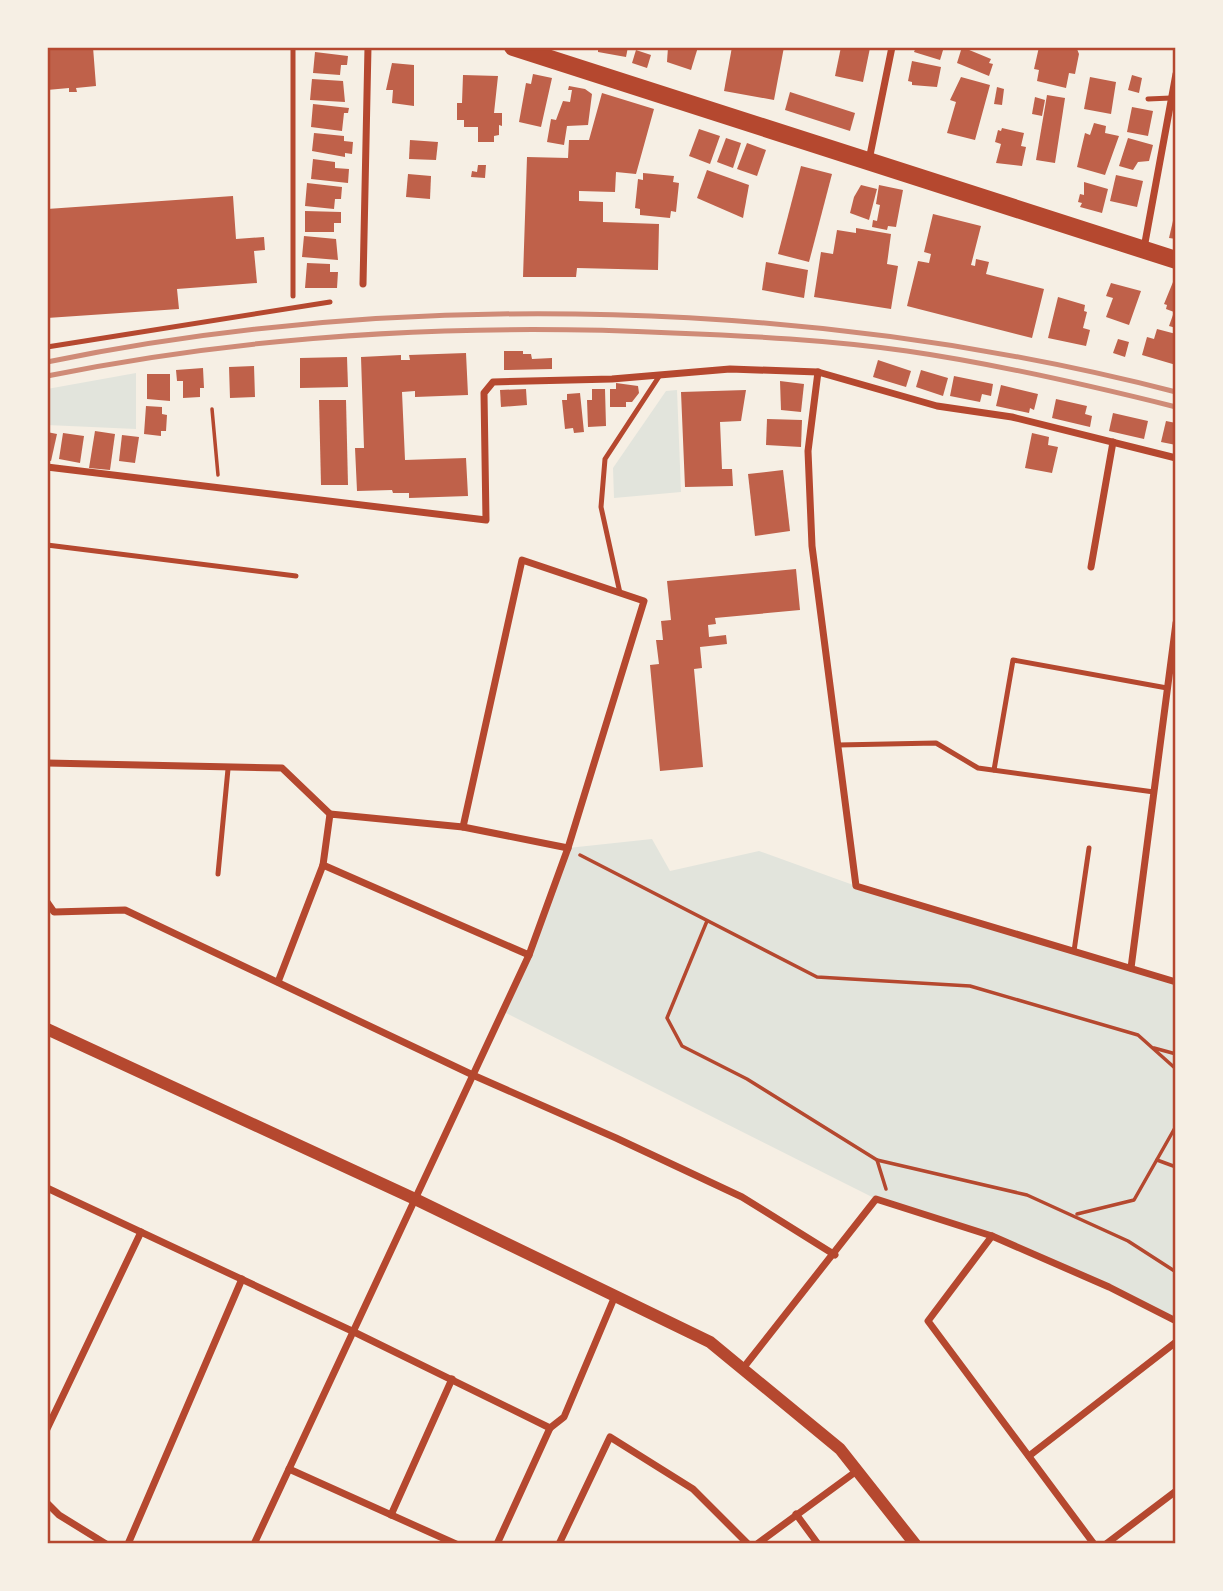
<svg xmlns="http://www.w3.org/2000/svg" width="1223" height="1591" font-family="'IBM Plex Sans',sans-serif">
<rect width="100%" height="100%" fill="#f6efe4"/>
<g fill="#e2e4dc">
<path d="M136,373V429L47,425V389Z"/>
<path d="M677,390L681,492L614,498L613,468L666,391Z"/>
<path d="M652,839L670,871L759,851L856,886L1176,982V1321L992,1236L876,1199L504,1012L568,848Z"/>
</g>
<g fill="#bf614a">
<path d="M47,47H93L96,86L76,88L77,92H69V88L47,90Z"/>
<path d="M598,47H628L626,57L598,52Z"/>
<path d="M668,47H698L691,70L667,62Z"/>
<path d="M732,47H784L774,100L724,91Z"/>
<path d="M841,47L870,48L863,82L835,76Z"/>
<path d="M916,47H944L940,60L914,52Z"/>
<path d="M962,47L991,59L989,63L993,64L989,76L957,63Z"/>
<path d="M1039,47L1077,49L1079,54L1075,74L1069,73L1066,88L1037,81L1039,70L1034,69Z"/>
<path d="M636,50L651,55L647,68L632,63Z"/>
<path d="M315,52L348,56L347,65H341L340,75L313,73Z"/>
<path d="M912,61L941,67L937,87L912,85V82L908,81Z"/>
<path d="M392,63L414,65V106L392,103L393,90H386Z"/>
<path d="M533,74L552,78L541,127L519,122L526,83L531,84Z"/>
<path d="M463,75L498,76L494,113H502V126L499,125V135L494,136V142H478V127H464V120H457V103H462Z"/>
<path d="M1132,75L1142,78L1139,93L1128,90Z"/>
<path d="M961,77L990,85L975,140L947,133L956,102L950,100Z"/>
<path d="M1090,77L1116,82L1111,114L1084,109Z"/>
<path d="M312,79L343,81L345,102L310,100Z"/>
<path d="M569,86L585,89L592,94L588,125L567,126L564,145L547,142L551,119L556,120L563,101L570,102L572,90H568Z"/>
<path d="M997,87L1004,89L1002,105L994,104Z"/>
<path d="M790,92L855,113L850,131L785,110Z"/>
<path d="M602,93L654,109L636,174L616,172L615,192L579,191V201L603,202V222L659,224L658,270L577,268L576,277H523L527,157L568,158L569,140H589Z"/>
<path d="M1047,95L1065,98L1055,163L1036,160Z"/>
<path d="M1035,97L1045,100L1042,116L1032,114Z"/>
<path d="M313,104L349,108L348,113H344L342,131L311,127Z"/>
<path d="M1132,107L1153,111L1148,136L1127,132Z"/>
<path d="M1094,123L1106,126L1105,133L1119,136L1105,175L1077,167L1085,133L1090,135Z"/>
<path d="M1002,128L1024,133L1021,146L1026,147L1022,166L996,163L1001,144L995,142L998,130L1001,131Z"/>
<path d="M699,129L720,136L710,164L689,156Z"/>
<path d="M314,133L344,136V141L353,142L352,154L345,153V157L312,151Z"/>
<path d="M726,138L741,143L733,168L717,162Z"/>
<path d="M1128,138L1153,145L1149,161L1138,162L1133,170L1119,166Z"/>
<path d="M410,140L438,142L436,160L409,159Z"/>
<path d="M747,143L766,150L757,176L737,169Z"/>
<path d="M313,159L335,162V168L349,169L348,183L311,179Z"/>
<path d="M478,165H486L485,178L471,177L472,171L477,172Z"/>
<path d="M801,166L832,174L809,262L778,254Z"/>
<path d="M707,170L749,185L743,218L697,198Z"/>
<path d="M643,173L674,176L673,182L679,183L676,212L671,211L670,218L640,215V209L635,208L638,179L643,180Z"/>
<path d="M408,174L431,176L430,199L406,197Z"/>
<path d="M1116,175L1143,181L1137,207L1110,201Z"/>
<path d="M1084,182L1108,189L1102,213L1080,207L1082,203L1078,202L1080,194L1084,195Z"/>
<path d="M307,183L342,187L341,199H335L334,209L305,206Z"/>
<path d="M861,185L877,189L869,220L850,213L854,197Z"/>
<path d="M879,185L903,190L896,227L888,226L887,230L872,227L873,220L877,221L880,205L876,204Z"/>
<path d="M233,196L236,239L264,237L265,250L254,251L257,283L177,289L179,309L47,318V209Z"/>
<path d="M1176,208V239L1169,238Z"/>
<path d="M305,211L341,212V223H334V232H305Z"/>
<path d="M933,214L981,226L971,265L975,266L976,259L989,262L986,274L1044,289L1032,338L907,306L918,261L929,263L931,254L924,252Z"/>
<path d="M856,228L891,234L887,264L898,266L891,309L814,297L821,252L833,254L837,230L856,233Z"/>
<path d="M304,236L336,239L338,260L302,257Z"/>
<path d="M766,262L808,270L804,298L762,290Z"/>
<path d="M307,263L330,264V272H338L337,288H305Z"/>
<path d="M1173,282L1176,283V328L1169,326L1174,312L1166,309L1167,305L1164,304Z"/>
<path d="M1111,283L1141,291L1129,325L1106,317L1113,298L1106,296Z"/>
<path d="M1058,297L1085,305L1084,311L1087,312L1083,328L1090,330L1086,346L1048,338Z"/>
<path d="M1157,329L1176,334V365L1142,355L1147,337L1154,339Z"/>
<path d="M1118,339L1129,342L1125,357L1113,353Z"/>
<path d="M504,351H523V354H531L532,359L552,358V369L504,370Z"/>
<path d="M466,353L468,395L415,397V391L402,392L405,460L466,458L468,496L409,498V493H393L392,490L357,491L355,448H364L361,357L401,355V360H410L409,355Z"/>
<path d="M347,357L348,387L300,388V358Z"/>
<path d="M878,360L911,371L906,387L873,377Z"/>
<path d="M254,366L255,397L230,398L229,367Z"/>
<path d="M203,368L204,388H200V397L183,398V381H177L176,370Z"/>
<path d="M921,370L948,378L943,396L916,387Z"/>
<path d="M147,374H170V401L147,399Z"/>
<path d="M954,376L993,384L991,396L982,394L980,402L950,396Z"/>
<path d="M780,381L804,384L801,412L781,410Z"/>
<path d="M616,383L638,386L639,393L632,402H626V407H610V389H616Z"/>
<path d="M1001,385L1038,394L1034,410L1030,408L1029,413L996,406Z"/>
<path d="M526,389L527,405L501,407L500,390Z"/>
<path d="M592,389H605L606,426L588,427L587,400H592Z"/>
<path d="M746,390L741,421L720,422L722,469H732L733,486L685,487L681,392Z"/>
<path d="M580,393L584,432L574,433L573,428L565,429L562,400H567V394Z"/>
<path d="M1056,399L1087,406L1085,414L1092,416L1090,427L1052,418Z"/>
<path d="M319,400H346L348,485H321Z"/>
<path d="M146,406L162,407V414L167,415L166,431H161V436L144,434Z"/>
<path d="M1113,413L1148,421L1144,439L1109,431Z"/>
<path d="M767,419L802,420L801,447L766,445Z"/>
<path d="M1166,421L1176,423V445L1161,442Z"/>
<path d="M95,431L115,434L110,470L89,468Z"/>
<path d="M47,432L57,434L51,461L47,460Z"/>
<path d="M63,433L84,436L80,463L59,459Z"/>
<path d="M1032,433L1049,437L1048,445L1058,447L1052,473L1025,468Z"/>
<path d="M122,435L139,437L135,463L119,461Z"/>
<path d="M783,470L790,531L755,536L748,474Z"/>
<path d="M796,569L800,610L715,618L716,624L708,625L709,637L726,635L727,644L700,647L702,668L694,669L703,767L660,771L650,665L659,664L656,640H663L661,621L671,620L667,581Z"/>
</g>
<g fill="none" stroke-linecap="round" stroke-linejoin="round">
<g stroke="#b5482f" stroke-width="3.5">
<path d="M212,409L218,475"/>
<path d="M580,855L817,977L970,986L1138,1035L1176,1069"/>
<path d="M707,921L667,1018L682,1046L747,1079L877,1160L886,1189"/>
<path d="M1154,1048L1176,1054"/>
<path d="M877,1160L1027,1195L1128,1241L1176,1272"/>
<path d="M1157,1160L1176,1167"/>
<path d="M1077,1214L1134,1200L1176,1126"/>
</g>
<g stroke="#b5482f" stroke-width="5">
<path d="M1148,99L1171,98"/>
<path d="M293,296V47"/>
<path d="M47,347L330,302"/>
<path d="M47,545L296,576"/>
<path d="M620,593L601,507L605,459L660,375"/>
<path d="M838,745L936,743L978,768L1154,792"/>
<path d="M994,770L1013,660L1167,688"/>
<path d="M218,874L228,769"/>
<path d="M1074,951L1089,848"/>
</g>
<g stroke="#b5482f" stroke-width="7">
<path d="M869,160L892,47"/>
<path d="M1144,248L1176,74"/>
<path d="M363,284L368,47"/>
<path d="M818,372L808,451L812,546L856,886L1176,982"/>
<path d="M47,467L486,520L484,393L493,382L612,379L730,369L818,372L937,406L1012,417L1176,458"/>
<path d="M1091,567L1113,442"/>
<path d="M47,763L282,768L330,814"/>
<path d="M323,865L529,955"/>
<path d="M47,902L54,912L125,910L475,1076L616,1138L742,1197L835,1255"/>
<path d="M1131,968L1176,623"/>
<path d="M278,982L323,865L330,814L463,827L568,848"/>
<path d="M47,1188L352,1331L550,1428L497,1544"/>
<path d="M992,1236L928,1321L1094,1544"/>
<path d="M744,1367L876,1199L992,1236L1109,1287L1176,1321"/>
<path d="M550,1428L564,1417L615,1296"/>
<path d="M47,1429L141,1232"/>
<path d="M1029,1456L1176,1342"/>
<path d="M289,1469L456,1544"/>
<path d="M47,1503L59,1515L106,1544"/>
<path d="M796,1514L818,1544"/>
<path d="M391,1515L452,1379"/>
<path d="M128,1544L242,1279"/>
<path d="M254,1544L529,955L568,848L644,601L522,560L463,827"/>
<path d="M559,1544L610,1437L693,1489L748,1544"/>
<path d="M757,1544L858,1470"/>
<path d="M1106,1544L1176,1491"/>
</g>
<path stroke="#b5482f" stroke-width="12" d="M47,1029L415,1199L710,1342L840,1449L915,1544"/>
<path stroke="#b5482f" stroke-width="18" d="M513,47L1176,260"/>
<g stroke="#cf8b77" stroke-width="5">
<path d="M47,362C407,288 820,300 1176,392"/>
<path d="M47,376C254,334 463,323 673,333C751,336 829,340 907,351C997,364 1088,385 1176,407"/>
</g>
</g>
<rect width="1223" height="1591" fill="none" stroke="#f6efe4" stroke-width="98"/>
<rect x="49" y="49" width="1125" height="1493" fill="none" stroke="#b5482f" stroke-width="2.5"/>
</svg>
